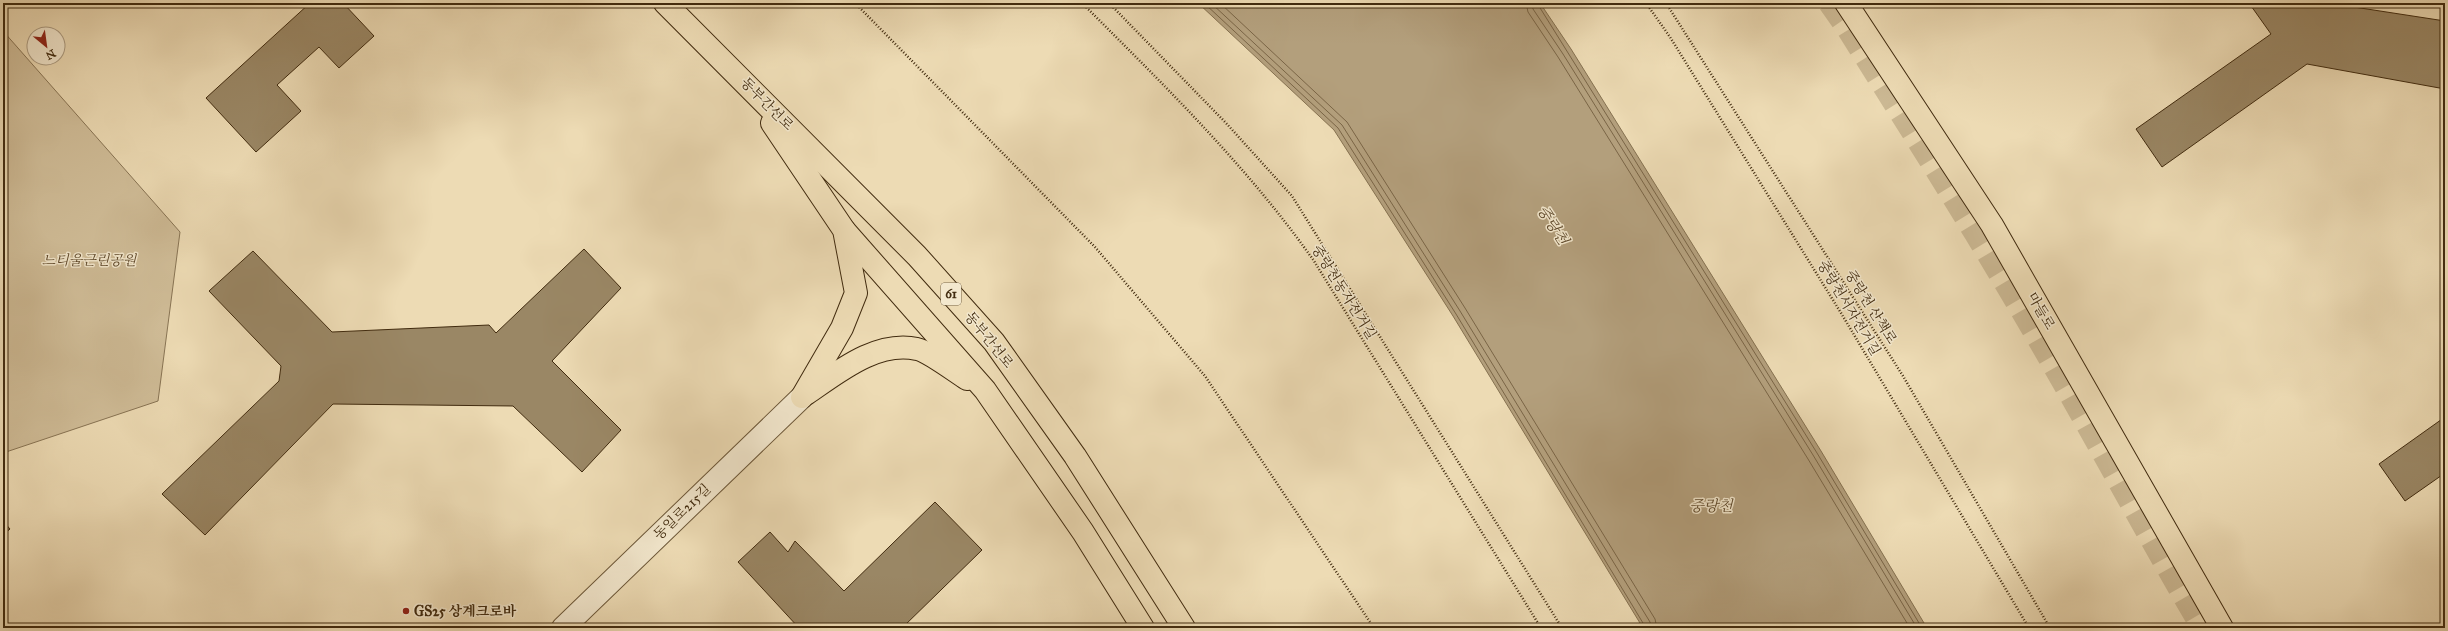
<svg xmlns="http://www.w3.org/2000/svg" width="2448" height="631" font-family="'IM FELL Great Primer','Noto Serif KR',serif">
<rect width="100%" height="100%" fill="#eddbb4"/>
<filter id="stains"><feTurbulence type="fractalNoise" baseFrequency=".005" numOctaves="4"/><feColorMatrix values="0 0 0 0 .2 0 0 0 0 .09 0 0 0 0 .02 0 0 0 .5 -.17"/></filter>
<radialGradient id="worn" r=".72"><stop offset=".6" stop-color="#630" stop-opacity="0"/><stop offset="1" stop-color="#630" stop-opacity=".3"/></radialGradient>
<path fill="#d0bd98" stroke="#887454" d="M3,31L180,232L158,401L3,453Z"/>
<path fill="#b39f7c" stroke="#857150" d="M1198,3H1540L1571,49L1821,451L1927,628H1643L1453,316L1334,130Z"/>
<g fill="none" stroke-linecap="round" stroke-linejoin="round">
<g stroke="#7a6546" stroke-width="1">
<path d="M1204,3L1338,128L1456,314L1646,628"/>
<path d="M1211,3L1342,125L1460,311L1650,622L1651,628"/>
<path d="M1220,3L1347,122L1465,308L1655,619L1657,628"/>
<path d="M1526,3L1528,12L1558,57L1808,459L1910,628"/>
<path d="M1532,3L1533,9L1563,54L1813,455L1917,628"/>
<path d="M1537,3L1817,453L1922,628"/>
</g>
</g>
<g fill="#9a8765" stroke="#412b0f">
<path d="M310,3H343L374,36L339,68L319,47L277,85L301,111L256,152L206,98Z"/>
<path d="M2249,3H2328L2445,21V89L2307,64L2162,167L2136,129L2271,34Z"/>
<path d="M584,249L621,288L552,361L621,430L582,472L513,406L333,404L205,535L162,494L279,381L281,366L209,291L253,251L332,332L489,325L496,333Z"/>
<path d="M2445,417V473L2405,501L2379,464Z"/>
<path d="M935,502L982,550L902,628H799L738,562L770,532L788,552L795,541L844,591Z"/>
<path d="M3,521L10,529L3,535Z"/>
</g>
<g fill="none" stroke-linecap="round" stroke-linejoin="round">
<path stroke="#cbb893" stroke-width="22" stroke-dasharray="22 11" stroke-linecap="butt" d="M1829,3L1848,30C1914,135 1980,239 2042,346C2096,439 2147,535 2202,628"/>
<g stroke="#6c5738" stroke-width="24">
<path id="minor" d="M563,628L802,397"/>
</g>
<g stroke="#412b0f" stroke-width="24">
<path id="major" d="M1846,3L1992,225L2222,628"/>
</g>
<g stroke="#412b0f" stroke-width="24">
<g id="highway">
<path d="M665,3L917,256L994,342L1075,456L1184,628"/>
<path d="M772,123L844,230L856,293L842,328L802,397"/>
<path d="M844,230L985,390L1083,532L1143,628"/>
<path d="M806,394C837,373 876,340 917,349C928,351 956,372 967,379"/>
</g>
</g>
<g stroke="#412b0f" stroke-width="2.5" stroke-dasharray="1 2" stroke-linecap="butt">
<path d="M855,3L1095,247L1205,376L1374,628"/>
<path d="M1082,3C1164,85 1247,166 1314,261L1541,628"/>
<path d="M1109,3L1226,123L1292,196L1562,628"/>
<path d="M1646,3L1670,37L1841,313L2029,628"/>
<path d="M1666,3L1903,376L2050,628"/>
</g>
<use href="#minor" stroke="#f3e8ce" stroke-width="22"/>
<use href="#major" stroke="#eddbb4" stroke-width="22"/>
<use href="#highway" stroke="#eddbb4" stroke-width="22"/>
</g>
<circle fill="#8f2418" stroke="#f3e8ce" stroke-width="1.5" cx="406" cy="611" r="4"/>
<g text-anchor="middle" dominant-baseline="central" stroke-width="3" stroke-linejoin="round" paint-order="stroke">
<rect fill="#f3e8ce" stroke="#766448" stroke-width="1" x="941" y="283" width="20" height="22" rx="3"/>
<g font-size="13" font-weight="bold" fill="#412b0f">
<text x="951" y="294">61</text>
</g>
<g font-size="14" fill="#412b0f" stroke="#f3e8ce">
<text transform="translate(767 104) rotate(45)">동부간선로</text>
<text transform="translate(1344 292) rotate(58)">중랑천동자전거길</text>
<text transform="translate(1871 307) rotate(58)">중랑천 산책로</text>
<text transform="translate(1849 308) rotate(59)">중랑천서자전거길</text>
<text transform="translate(2041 311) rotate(60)">마들로</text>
<text transform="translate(989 340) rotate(51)">동부간선로</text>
<text transform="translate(682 512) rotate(-44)">동일로215길</text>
</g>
<g font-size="14" font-style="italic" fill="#5e482a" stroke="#f3e8ce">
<text x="89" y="260">느티울근린공원</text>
</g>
<g font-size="14" font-weight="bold" fill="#412b0f" stroke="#f3e8ce" text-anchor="start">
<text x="414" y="611">GS25 상계크로바</text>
</g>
<g font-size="15" font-style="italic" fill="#5e482a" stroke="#f3e8ce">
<text transform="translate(1553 225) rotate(57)">중랑천</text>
<text x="1711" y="506">중랑천</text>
</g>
</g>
<rect width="2448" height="631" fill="none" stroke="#eddbb4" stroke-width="16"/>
<rect x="4" y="4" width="2440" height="623" fill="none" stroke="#412b0f" stroke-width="2"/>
<rect x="8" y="8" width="2432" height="615" fill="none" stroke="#412b0f"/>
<g transform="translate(46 46) rotate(151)"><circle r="19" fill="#f3e8ce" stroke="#ac9c82"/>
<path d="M0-3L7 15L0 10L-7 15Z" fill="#8f2418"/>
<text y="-6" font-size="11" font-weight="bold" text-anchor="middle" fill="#412b0f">N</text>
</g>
<rect width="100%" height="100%" filter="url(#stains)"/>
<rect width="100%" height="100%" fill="url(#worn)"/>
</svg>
